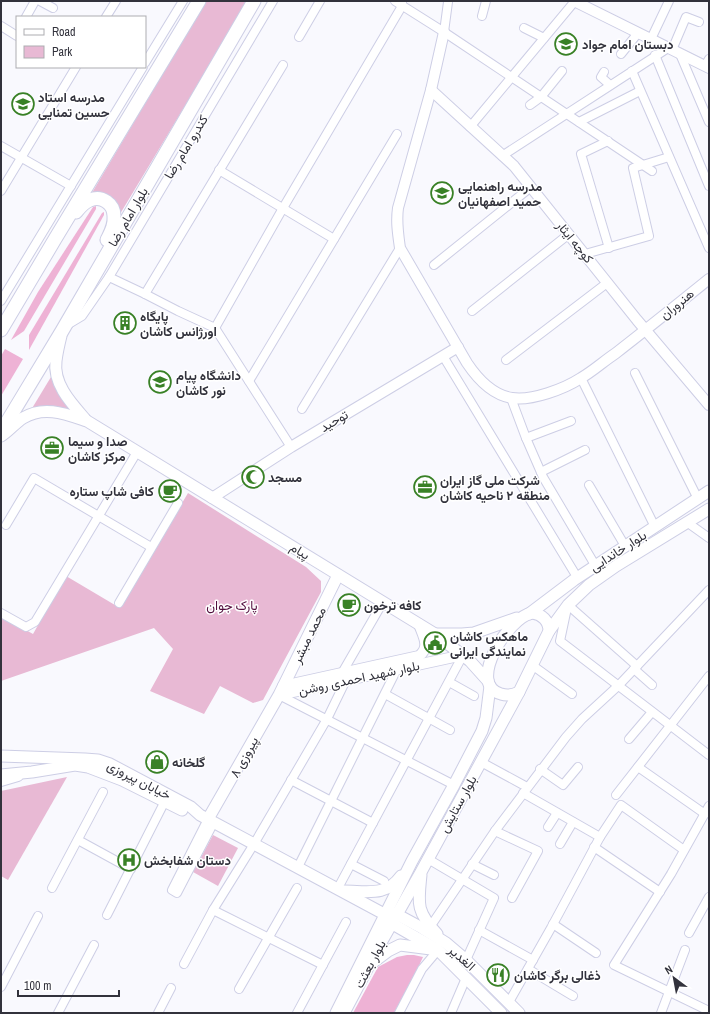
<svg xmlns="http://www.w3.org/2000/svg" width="710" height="1014" font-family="'Archivo Narrow',Vazirmatn,sans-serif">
<rect width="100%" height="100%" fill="#f9f9fe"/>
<g fill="#e8b9d4">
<path d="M206,1H248L120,214L90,196Z"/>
<path d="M54,372L75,411L31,410Z"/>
<path d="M188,493L306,567L321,581V592L263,700L253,703L220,686L204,714L150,691L173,649L154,628L1,681V616L33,634L66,576L120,608Z"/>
<path d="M67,777L8,880L1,876V791Z"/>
<path d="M213,835L238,848L218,886L193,872Z"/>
</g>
<g fill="#eeb2d5">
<path d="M96,206V209L24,331L11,340L38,292L93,207Z"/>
<path d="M104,212V215L29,350V335L102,213Z"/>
<path d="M5,349L23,359L1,396V356Z"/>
<path d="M407,955H414L423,957L397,1013H353L378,967L397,957Z"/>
</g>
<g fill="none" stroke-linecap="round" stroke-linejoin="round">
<g stroke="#cdcee5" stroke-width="10">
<g id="minor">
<path d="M40,1L53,8"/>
<path d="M395,1L444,32L652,171"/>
<path d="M482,16L486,1"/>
<path d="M26,17L35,1"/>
<path d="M106,17L116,1"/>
<path d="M1,26L17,36"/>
<path d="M524,28L544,38"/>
<path d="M444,32L448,2"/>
<path d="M299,37L320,1"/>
<path d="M651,39L669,1"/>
<path d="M672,50L686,17L699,22"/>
<path d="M621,54L638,33"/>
<path d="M680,54L709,122"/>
<path d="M655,55L709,186"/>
<path d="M145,63L183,1"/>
<path d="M705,66L709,59"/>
<path d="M632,71L709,248"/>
<path d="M604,72L601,77L610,85"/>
<path d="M530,105L541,97L562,71"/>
<path d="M579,122L640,91"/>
<path d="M470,127L575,1"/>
<path d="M608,141L581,154L609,248"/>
<path d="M1,146L71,186"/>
<path d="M502,156L668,48"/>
<path d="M219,170L334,239"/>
<path d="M1,191L76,67"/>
<path d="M585,254L649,236L633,168L669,157"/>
<path d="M434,265L531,187"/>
<path d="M109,277L145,294L178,311L215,328L291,447"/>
<path d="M145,294L283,65"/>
<path d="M1,301L143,67"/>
<path d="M472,311L569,234"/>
<path d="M67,325L82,316L109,277L273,1"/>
<path d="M215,328L283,208L402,6V1"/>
<path d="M443,356L577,577"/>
<path d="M506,360L607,283"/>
<path d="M635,373L698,499"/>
<path d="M581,378L655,527"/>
<path d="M249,381L397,134"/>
<path d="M511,398L526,438L543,477L595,565"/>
<path d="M302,409L400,248"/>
<path d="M526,438L571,421"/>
<path d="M541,472L585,450"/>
<path d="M589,485L625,546"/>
<path d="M688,523L709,538"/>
<path d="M6,525L34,478L151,547"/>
<path d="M119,603L178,503"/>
<path d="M568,605L637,666"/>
<path d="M567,608L560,641L709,755"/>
<path d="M1,613L26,627L35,622L137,452"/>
<path d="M532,665L572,694"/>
<path d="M634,669L652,685"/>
<path d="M342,673L383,602"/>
<path d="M449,682L474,696"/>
<path d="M385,694L450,730"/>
<path d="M279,695L454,785"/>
<path d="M629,739L652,712"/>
<path d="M481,762L527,787"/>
<path d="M638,767L705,814"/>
<path d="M540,769L563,785L578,767"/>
<path d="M291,780L373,823"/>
<path d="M523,793L600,837"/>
<path d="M616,795L709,676"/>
<path d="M709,806L671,874L614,965L709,1011"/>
<path d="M208,819L172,890L177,893L214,822"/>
<path d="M548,827L557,813"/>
<path d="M495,831L538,851L512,898"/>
<path d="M78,840L131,869"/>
<path d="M560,844L573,822"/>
<path d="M594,847L660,892"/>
<path d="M428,859L494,898L466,960"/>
<path d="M351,864L384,881"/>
<path d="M472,864L494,875"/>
<path d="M298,867L397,669"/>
<path d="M52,888L103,792"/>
<path d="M338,888L463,655"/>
<path d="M213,910L323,965"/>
<path d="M107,915L165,801"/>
<path d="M553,924L596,953"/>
<path d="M430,927L495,831L566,737L582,719L619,685L709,590"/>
<path d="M479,930L533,960"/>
<path d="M689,933L709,897"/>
<path d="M184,964L213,910L254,844L327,719L345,682"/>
<path d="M528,969L573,996"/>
<path d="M1,987L38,916"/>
<path d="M239,989L297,888"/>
<path d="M509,1002L551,928L600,837L621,805L684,850"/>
<path d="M58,1013L94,945"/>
<path d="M158,1013L171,988"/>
<path d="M297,1013L346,922"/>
<path d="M399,1013L422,969L438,950"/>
<path d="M451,1013L466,978"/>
<path d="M661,1013L685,950"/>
</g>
</g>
<g stroke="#cdcee5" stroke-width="12">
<g id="tertiary">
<path d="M574,1L709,68"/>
<path d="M444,32L431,90L398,208C396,222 398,234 400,248L467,363C477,378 493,395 512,398C532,401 564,389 581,378C593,371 604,361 616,353C647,329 678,304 709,279"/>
<path d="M431,90L514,166L637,320L709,405"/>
<path d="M212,498L291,447L458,347"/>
<path d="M283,686L419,656C431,647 423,636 419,624"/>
<path d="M279,695L463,655"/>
<path d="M1,781L18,776"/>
</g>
</g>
<g stroke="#cdcee5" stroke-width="13">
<g id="secondary">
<path d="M61,336C59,344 57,353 56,361C53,384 71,403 85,419"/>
<path d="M1,436C9,431 15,423 23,418C44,405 66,414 87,421L435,634L470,661L488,681"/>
<path d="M532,613C542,614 549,621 549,631L519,692C513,695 507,696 501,694C466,685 508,617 532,613Z"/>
<path d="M529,614L574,580L709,491"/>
<path d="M549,631L568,605L589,585L616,566L709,509"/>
<path d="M435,634H462L474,633L517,618"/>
<path d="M1,756L85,759L98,760L110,764L191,807L200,815L386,915L396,914L422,928L446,943L466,960L519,1013"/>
<path d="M1,775L32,772L75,765L88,767L122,780L182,810"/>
<path d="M208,819L279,695L338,575"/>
<path d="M421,875C418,904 416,911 437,934"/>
<path d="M344,891C367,891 386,897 401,876"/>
<path d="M387,917L391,923L438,950L501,1013"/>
<path d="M372,963L388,951L400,945L431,949"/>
<path d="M336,1013L412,861L454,785L482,731L486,718L490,686"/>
<path d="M344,1013L383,939L421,872L519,692"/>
</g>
</g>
<g stroke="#cdcee5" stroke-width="15">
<g id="primary">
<path d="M76,212C80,207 84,202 90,200C102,195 114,204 114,216C115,225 111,232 107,240"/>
<path d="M1,330L55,239L199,1"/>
<path d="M1,432L62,331L254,1"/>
</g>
</g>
<use href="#minor" stroke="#fff" stroke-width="8"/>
<use href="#tertiary" stroke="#fff" stroke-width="10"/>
<use href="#secondary" stroke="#fff" stroke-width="11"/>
<use href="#primary" stroke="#fff" stroke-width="13"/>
</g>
<defs>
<g id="school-ring" transform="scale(1.15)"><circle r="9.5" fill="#fff" stroke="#398126" stroke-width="1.5"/><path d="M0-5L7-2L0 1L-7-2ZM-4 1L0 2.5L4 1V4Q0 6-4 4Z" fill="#398126"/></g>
<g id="building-ring" transform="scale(1.15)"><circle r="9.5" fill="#fff" stroke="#398126" stroke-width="1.5"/><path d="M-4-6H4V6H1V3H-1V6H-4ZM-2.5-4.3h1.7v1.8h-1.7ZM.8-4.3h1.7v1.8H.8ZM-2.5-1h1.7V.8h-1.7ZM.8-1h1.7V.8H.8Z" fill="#398126"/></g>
<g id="university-ring" transform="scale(1.15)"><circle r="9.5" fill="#fff" stroke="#398126" stroke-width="1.5"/><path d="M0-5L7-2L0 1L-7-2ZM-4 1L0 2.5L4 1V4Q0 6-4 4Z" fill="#398126"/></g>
<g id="office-ring" transform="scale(1.15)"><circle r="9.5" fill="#fff" stroke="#398126" stroke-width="1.5"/><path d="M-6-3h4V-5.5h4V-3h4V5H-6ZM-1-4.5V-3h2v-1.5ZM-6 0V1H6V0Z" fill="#398126"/></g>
<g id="mosque-ring" transform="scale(1.15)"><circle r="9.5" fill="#fff" stroke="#398126" stroke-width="1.5"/><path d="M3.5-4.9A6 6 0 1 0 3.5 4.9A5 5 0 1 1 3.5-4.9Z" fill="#398126"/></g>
<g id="cafe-ring" transform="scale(1.15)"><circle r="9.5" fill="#fff" stroke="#398126" stroke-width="1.5"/><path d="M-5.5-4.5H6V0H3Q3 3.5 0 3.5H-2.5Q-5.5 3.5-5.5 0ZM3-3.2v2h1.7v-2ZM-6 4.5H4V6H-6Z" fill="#398126"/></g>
<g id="civic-ring" transform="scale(1.15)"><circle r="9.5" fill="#fff" stroke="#398126" stroke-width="1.5"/><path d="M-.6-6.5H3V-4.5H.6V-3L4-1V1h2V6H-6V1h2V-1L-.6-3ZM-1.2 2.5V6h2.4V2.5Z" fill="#398126"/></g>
<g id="shop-ring" transform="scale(1.15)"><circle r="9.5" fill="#fff" stroke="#398126" stroke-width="1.5"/><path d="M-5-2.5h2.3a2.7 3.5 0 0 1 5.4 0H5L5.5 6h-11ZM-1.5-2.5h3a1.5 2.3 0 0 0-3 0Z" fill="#398126"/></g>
<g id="hospital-ring" transform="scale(1.15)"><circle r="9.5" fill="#fff" stroke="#398126" stroke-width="1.5"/><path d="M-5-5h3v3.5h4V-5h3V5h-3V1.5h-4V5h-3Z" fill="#398126"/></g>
<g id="restaurant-ring" transform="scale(1.15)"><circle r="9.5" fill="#fff" stroke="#398126" stroke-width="1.5"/><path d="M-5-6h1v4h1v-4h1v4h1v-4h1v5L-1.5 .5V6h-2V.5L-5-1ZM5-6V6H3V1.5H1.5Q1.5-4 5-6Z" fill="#398126"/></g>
</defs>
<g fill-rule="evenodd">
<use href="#school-ring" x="566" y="44"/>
<use href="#school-ring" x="23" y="104"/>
<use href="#school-ring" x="442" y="193"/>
<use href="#building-ring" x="125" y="323"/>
<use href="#university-ring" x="160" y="382"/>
<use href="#office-ring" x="52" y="448"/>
<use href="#mosque-ring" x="253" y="477"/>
<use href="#office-ring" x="425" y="487"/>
<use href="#cafe-ring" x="170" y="491"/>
<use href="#cafe-ring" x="349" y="605"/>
<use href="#civic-ring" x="435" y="643"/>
<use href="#shop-ring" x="157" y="762"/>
<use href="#hospital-ring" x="129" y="860"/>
<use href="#restaurant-ring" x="498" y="975"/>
</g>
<g text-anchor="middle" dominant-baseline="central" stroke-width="3" stroke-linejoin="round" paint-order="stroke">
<g font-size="13" font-weight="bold" fill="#32323c" stroke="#fff" text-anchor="start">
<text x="582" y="44">دبستان امام جواد</text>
<text x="38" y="97">مدرسه استاد<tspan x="38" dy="15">حسین تمنایی</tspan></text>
<text x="458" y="186">مدرسه راهنمایی<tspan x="458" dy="15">حمید اصفهانیان</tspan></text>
<text x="140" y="316">پایگاه<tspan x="140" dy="15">اورژانس کاشان</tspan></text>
<text x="176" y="375">دانشگاه پیام<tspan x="176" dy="15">نور کاشان</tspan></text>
<text x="68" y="441">صدا و سیما<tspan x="68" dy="15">مرکز کاشان</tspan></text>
<text x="268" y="477">مسجد</text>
<text x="440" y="480">شرکت ملی گاز ایران<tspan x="440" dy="15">منطقه ۲ ناحیه کاشان</tspan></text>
<text x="154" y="491" text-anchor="end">کافی شاپ ستاره</text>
<text x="364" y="605">کافه ترخون</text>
<text x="450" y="636">ماهکس کاشان<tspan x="450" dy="15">نمایندگی ایرانی</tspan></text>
<text x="172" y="762">گلخانه</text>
<text x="144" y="860">دستان شفابخش</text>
<text x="514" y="975">ذغالی برگر کاشان</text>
</g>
<g font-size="13" fill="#32323c" stroke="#fff">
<text transform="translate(186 147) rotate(-59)">کندرو امام رضا</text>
<text transform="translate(128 217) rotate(-60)">بلوار امام رضا</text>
<text transform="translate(575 242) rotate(51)">کوچه ایثار</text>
<text transform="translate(677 304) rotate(-39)">هنروران</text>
<text transform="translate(334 421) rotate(-31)">توحید</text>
<text transform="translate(300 551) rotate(31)">پیام</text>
<text transform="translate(618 551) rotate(-33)">بلوار خاندایی</text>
<text transform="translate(309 635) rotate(-64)">محمد مبشر</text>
<text transform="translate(359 678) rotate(-12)">بلوار شهید احمدی روشن</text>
<text transform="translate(244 757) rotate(-61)">پیروزی ۸</text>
<text transform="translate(139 780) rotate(27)">خیابان پیروزی</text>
<text transform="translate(458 804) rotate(-61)">بلوار ستایش</text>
<text transform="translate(462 958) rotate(42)">الغدیر</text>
<text transform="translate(370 964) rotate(-62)">بلوار بعثت</text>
</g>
<g font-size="13" fill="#510d3d" stroke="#fff">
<text x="232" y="605">پارک جوان</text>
</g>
</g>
<rect width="710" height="1014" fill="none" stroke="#32323c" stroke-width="4"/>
<rect x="16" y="16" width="130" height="52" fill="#ffffff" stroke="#adadb1"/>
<rect x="24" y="29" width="20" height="6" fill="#ffffff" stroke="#adadb1"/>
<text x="52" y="36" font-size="12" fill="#32323c">Road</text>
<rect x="24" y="46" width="20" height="12" fill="#e8b9d4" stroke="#adadb1"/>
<text x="52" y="56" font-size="12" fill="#32323c">Park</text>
<g transform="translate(674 978) rotate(328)" stroke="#ffffff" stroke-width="3" paint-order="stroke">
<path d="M0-3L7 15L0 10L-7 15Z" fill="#32323c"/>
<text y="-6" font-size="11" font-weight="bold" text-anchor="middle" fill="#32323c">N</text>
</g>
<path d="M18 990v6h101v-6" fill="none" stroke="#32323c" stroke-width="2"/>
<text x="24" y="990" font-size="12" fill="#32323c" stroke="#ffffff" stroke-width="3" paint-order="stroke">100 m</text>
</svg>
